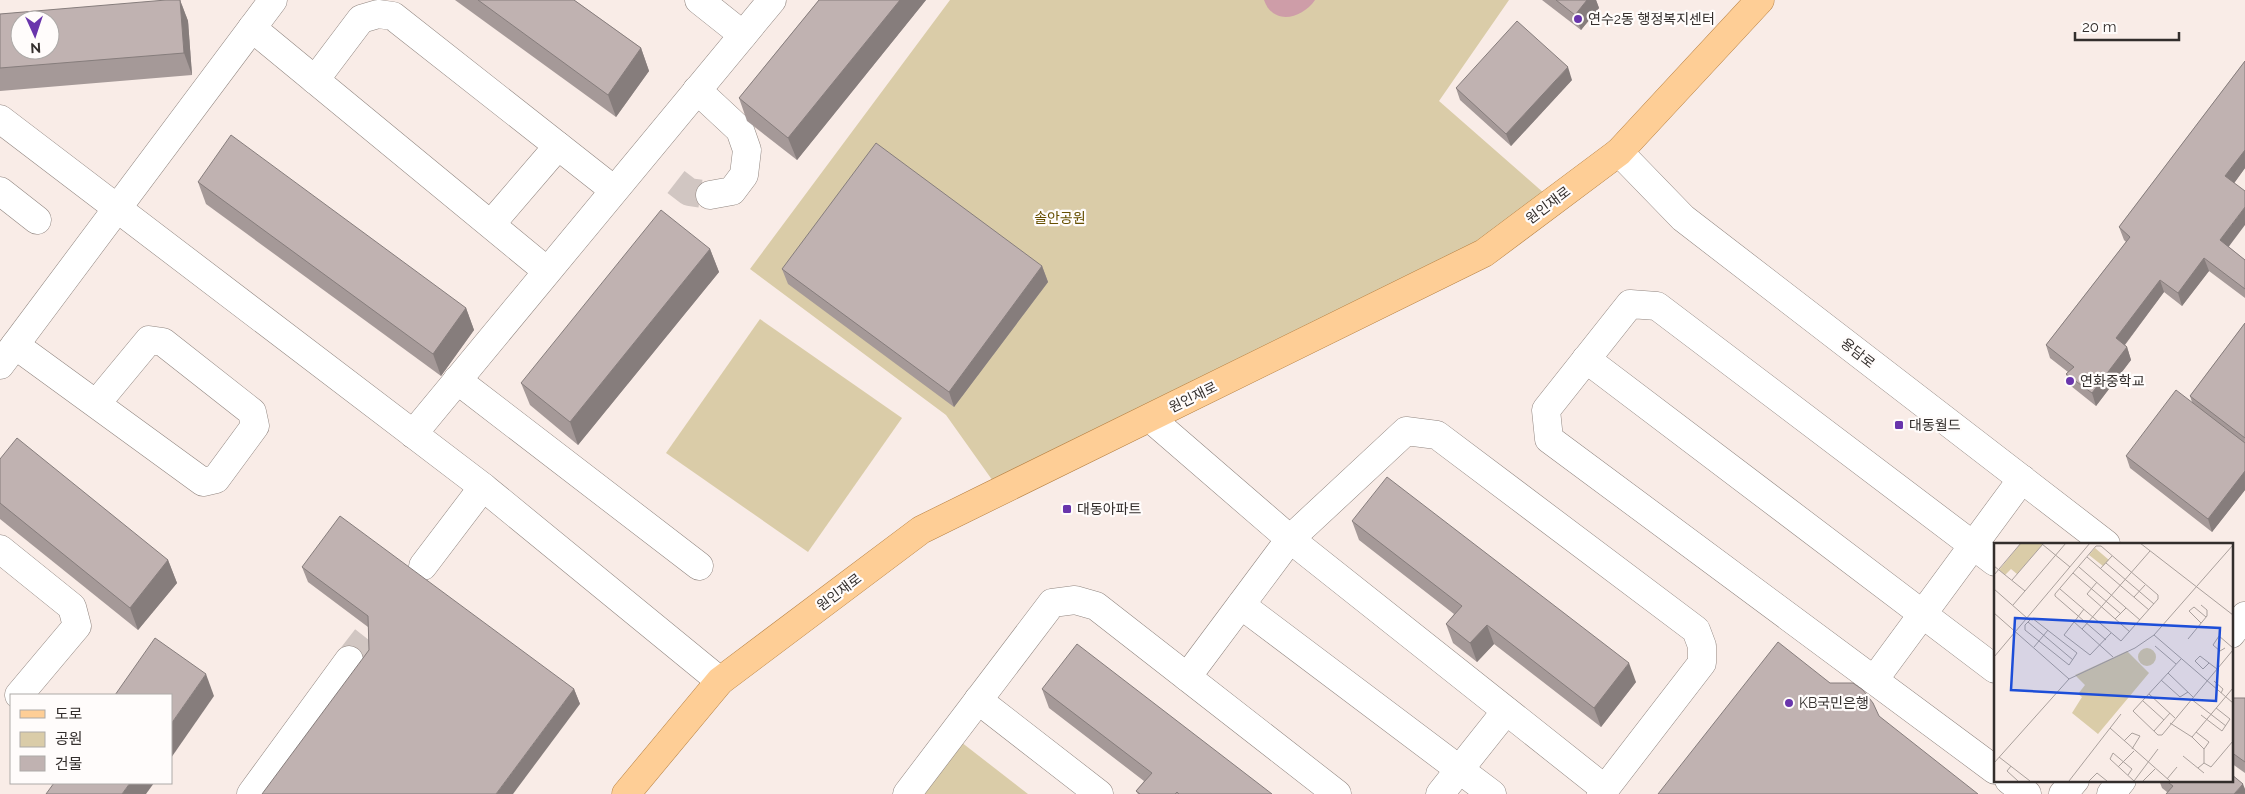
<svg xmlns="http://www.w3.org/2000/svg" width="2245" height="794" font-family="Raleway,'Noto Sans KR',sans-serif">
<rect width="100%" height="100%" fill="#f9ece7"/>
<g fill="#dacca8">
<path d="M950,0H1509L1439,101L1553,201L1000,491L946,415L750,269Z"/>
<path d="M760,319L902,418L808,552L666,453Z"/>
<path d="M952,735L1028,794H907Z"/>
</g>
<path fill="#ce9da8" d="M1264,0H1315C1302,19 1273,26 1264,0Z"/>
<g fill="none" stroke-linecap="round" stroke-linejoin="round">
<g stroke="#d1c6c2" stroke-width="28" stroke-dasharray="28 14" stroke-linecap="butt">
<path d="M676,182L689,192L710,195"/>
<path d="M349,660L391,606"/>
</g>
<g stroke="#918680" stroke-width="29">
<g id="minor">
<path d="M699,0L743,35"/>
<path d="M252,28L547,271"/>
<path d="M315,80L361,19L378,14L393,16L614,190"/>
<path d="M697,90L740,130L747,150L744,175L732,191L710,195"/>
<path d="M0,119L483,487L720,681"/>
<path d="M1619,152L1683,218L2106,544"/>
<path d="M0,191L37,220"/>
<path d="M491,224L558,146"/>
<path d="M15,345L203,482L216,479L255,426L252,412L163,342L149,340L96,404"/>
<path d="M1586,359L1995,669"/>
<path d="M0,365L273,0"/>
<path d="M457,380L699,566"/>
<path d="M1150,418L1290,539L1605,789"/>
<path d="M413,434L772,0"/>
<path d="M0,549L72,607L77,626L19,695"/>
<path d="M1995,562L1657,306L1630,304L1546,410L1549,439L1995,770"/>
<path d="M423,566L483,487"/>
<path d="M1241,605L1492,794"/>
<path d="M2231,634L2245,616"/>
<path d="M1187,677L1290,539L1406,431L1437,435L1696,630L1702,646V663L1601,794"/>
<path d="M1874,680L2022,479"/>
<path d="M978,700L1099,794"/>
<path d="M2009,780L2027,794"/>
<path d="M251,794L349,660"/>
<path d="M907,794L1052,603L1075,600L1096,606L1337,794"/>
<path d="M1440,794L1506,711"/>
<path d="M2063,794L2075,780"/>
<path d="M2111,794L2122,780"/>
</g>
</g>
<g stroke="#b78143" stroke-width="29">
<path id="major" d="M626,794L720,681L921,530L1484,253L1619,152L1760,0"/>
</g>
<use href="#minor" stroke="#fff" stroke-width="28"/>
<use href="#major" stroke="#fece96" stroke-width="28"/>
</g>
<g fill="#a59998">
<path d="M180,0L188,21L192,75L0,91V14Z"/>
<path d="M455,0H574L641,48L649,71L616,117Z"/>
<path d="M819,0H926L797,160L747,121L739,98Z"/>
<path d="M1542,0H1596L1599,8L1581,30Z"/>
<path d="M2245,61V168L2234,183L2229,247L2245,260V298L2209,271L2182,306L2164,292L2125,345L2127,347L2131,360L2096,406L2071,386L2066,374L2068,372L2050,358L2046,345L2126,242L2124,240L2119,227Z"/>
<path d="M1572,80L1511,146L1460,100L1456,88Z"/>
<path d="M198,182L466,308L474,330L441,376L206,204Z"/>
<path d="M710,249L719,272L578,445L530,405L521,383Z"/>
<path d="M1042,266L1048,282L954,407L788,284L782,269Z"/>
<path d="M2245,323V490L2212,532L2130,468L2126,456L2192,402L2190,396Z"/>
<path d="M0,459L168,560L177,583L138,630L0,519Z"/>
<path d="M1352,521L1636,682L1601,727L1494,644L1477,662L1453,643L1446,624L1454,614L1359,540Z"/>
<path d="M302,567L574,689L580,704L369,650L368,627L308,582Z"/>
<path d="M1042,689L1272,794H1138L1136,791L1144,781L1049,708Z"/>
<path d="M2231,698H2245V773L2231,763Z"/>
<path d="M2159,780H2231L2167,792L2162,788Z"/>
</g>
<g fill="#867d7c">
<path d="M180,0L188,21L192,75L184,53Z"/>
<path d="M900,0H926L797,160L788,138Z"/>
<path d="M1587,0H1596L1599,8L1581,30L1575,15Z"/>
<path d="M641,48L649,71L616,117L608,95Z"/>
<path d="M1568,67L1572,80L1511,146L1506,134Z"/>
<path d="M2245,150V168L2230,189L2225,176Z"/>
<path d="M2245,207V225L2224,253L2220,240Z"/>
<path d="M710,249L719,272L578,445L570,422Z"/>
<path d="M2204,258L2209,271L2182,306L2178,293Z"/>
<path d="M1042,266L1048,282L954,407L949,392Z"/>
<path d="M2160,280L2164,292L2120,351L2116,338Z"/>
<path d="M466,308L474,330L441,376L433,354Z"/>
<path d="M2127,347L2131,360L2096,406L2092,393Z"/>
<path d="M2245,471V490L2212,532L2208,519Z"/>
<path d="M168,560L177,583L138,630L130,608Z"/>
<path d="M1487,625L1494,644L1477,662L1470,643Z"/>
<path d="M1629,663L1636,682L1601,727L1594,708Z"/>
<path d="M206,674L214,696L171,758V724Z"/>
<path d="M574,689L580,704L513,794H496Z"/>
<path d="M130,783H154L146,794H122Z"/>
<path d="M2243,784L2245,789V794H2234Z"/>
</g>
<g fill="#c0b2b1" stroke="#867d7c" fill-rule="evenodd">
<path d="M166,0H180L184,53L0,68V14ZM20,20H50V50H20Z"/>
<path d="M478,0H574L641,48L608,95Z"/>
<path d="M819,0H900L788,138L739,98Z"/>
<path d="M1556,0H1587L1575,15Z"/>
<path d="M1517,21L1568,67L1506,134L1456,88Z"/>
<path d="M2245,61V150L2225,176L2245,191V207L2220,240L2245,260V289L2204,258L2178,293L2160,280L2116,338L2127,347L2092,393L2066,374L2074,367L2046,345L2130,237L2119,227Z"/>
<path d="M231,135L466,308L433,354L198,182Z"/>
<path d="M876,143L1042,266L949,392L782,269Z"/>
<path d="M661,210L710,249L570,422L521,383Z"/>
<path d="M2245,323V438L2190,396Z"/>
<path d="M2176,390L2245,443V471L2208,519L2126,456Z"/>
<path d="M17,438L168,560L130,608L0,503V459Z"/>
<path d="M1387,477L1629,663L1594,708L1487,625L1470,643L1446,624L1462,606L1352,521Z"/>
<path d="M340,516L574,689L496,794H262L369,650L368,616L302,567Z"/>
<path d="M155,638L206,674L171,724V695H115Z"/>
<path d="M1778,642L1830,683H1853L1863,690L1873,703L1879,716L1978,794H1658Z"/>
<path d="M1077,644L1272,794H1179L1177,792L1175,794H1140L1136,791L1152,773L1042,689Z"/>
<path d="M2231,698H2245V762L2231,752Z"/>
<path d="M2231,774L2243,784L2234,794H2166L2173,786L2165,780H2231Z"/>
<path d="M54,783H130L122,794H46Z"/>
</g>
<g fill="#6935ac" stroke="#fffcfb" stroke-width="2">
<circle cx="1578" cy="19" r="5"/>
<circle cx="2070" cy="381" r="5"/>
<rect x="1894" y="420" width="10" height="10" rx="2.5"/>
<rect x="1062" y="504" width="10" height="10" rx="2.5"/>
<circle cx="1789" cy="703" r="5"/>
</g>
<g text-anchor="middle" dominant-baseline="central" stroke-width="4.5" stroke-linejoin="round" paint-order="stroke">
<g font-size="14" fill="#332e2c" stroke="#fffcfb" text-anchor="start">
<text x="1588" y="19">연수2동 행정복지센터</text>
<text x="2080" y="381">연화중학교</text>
<text x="1909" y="425">대동월드</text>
<text x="1077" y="509">대동아파트</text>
<text x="1799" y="703">KB국민은행</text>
</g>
<g font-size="14" fill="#332e2c" stroke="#fffcfb">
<text transform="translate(1548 205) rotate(-37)">원인재로</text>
<text transform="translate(1858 353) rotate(38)">용담로</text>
<text transform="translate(1193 397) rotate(-26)">원인재로</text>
<text transform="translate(839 592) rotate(-37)">원인재로</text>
</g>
<g font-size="14" fill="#664f00" stroke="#fffcfb">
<text x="1060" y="218">솔안공원</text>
</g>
</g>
<g transform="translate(1994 543)">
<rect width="239" height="239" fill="#f9ece7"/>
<path d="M27,0L49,1L23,31L17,26L11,32L5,27ZM101,5L115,17L109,23L95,12ZM144 114a9 9 0 1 1 18 0a9 9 0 1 1-18 0ZM133,108L155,130L104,191L78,170L88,154L84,151L91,142L81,132Z" fill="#dacca8"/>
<path fill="none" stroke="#aaa09c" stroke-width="1" d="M146,0L239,72M48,1L76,24M93,14L155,67M112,20L160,61M0,23L31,48M85,24L146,77M106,26L118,13M79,30L127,71M0,32L27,0M18,37L49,1M103,39L93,51L136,89M0,46L33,75M66,46L127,98L164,56V52L107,3H102L61,51V53L112,97M140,54L151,42M19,62L72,0M90,66L70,92L96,112L117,90M0,70L75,136M38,75L83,110L75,122L31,87V82ZM121,76L132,65M79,78L119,114M34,79L79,117M207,80L195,68L200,64L212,74M88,86L156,8M160,92L239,160M194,96L213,73V67L207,62M161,103L182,121M40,104L54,87M231,105L226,108L219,102L225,93L239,105M0,114L96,0M187,116L139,168L164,192H168L239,107M215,120L209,126L201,118L206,113L223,126M174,130L199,154M167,137L186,154L194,149M220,138L229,146L227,150M155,151L181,175M197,156L232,183M149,158L170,177M207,172L228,188L236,176L222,165M176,180L198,194L239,145M116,185L176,238M160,188L176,170M202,189L215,199L210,206V220L204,225M198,194L210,206M130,198L138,190L146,193L138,206M189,213L210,230M5,214L36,238M0,220L75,136L141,105L160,92L239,2M210,220L217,224L239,198M17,223L13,228L24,238M124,224L140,208M134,232L138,226L119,210L116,216L140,238M173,236L183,224M75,238L127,171M95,238L103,230L113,238M140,238L164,206M149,238L161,226"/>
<path fill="#1d4ed8" fill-opacity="0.15" stroke="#1d4ed8" stroke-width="2.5" d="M21,75L226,85L222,158L17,147Z"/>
<rect width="239" height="239" fill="none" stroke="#332e2c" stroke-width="2.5"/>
</g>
<rect x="10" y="694" width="162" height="90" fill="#fffcfb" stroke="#adaaa8"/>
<rect x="20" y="710" width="25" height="8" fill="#fece96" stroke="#adaaa8"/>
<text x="55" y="719" font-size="15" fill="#332e2c">도로</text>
<rect x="20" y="732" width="25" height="15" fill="#dacca8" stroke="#adaaa8"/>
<text x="55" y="744" font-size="15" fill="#332e2c">공원</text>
<rect x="20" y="756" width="25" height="15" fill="#c0b2b1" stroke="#adaaa8"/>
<text x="55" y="769" font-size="15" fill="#332e2c">건물</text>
<g transform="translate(35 35) rotate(177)"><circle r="24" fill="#fffcfb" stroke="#adaaa8"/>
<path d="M0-4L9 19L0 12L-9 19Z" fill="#6935ac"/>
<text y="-8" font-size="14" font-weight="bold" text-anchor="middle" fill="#332e2c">N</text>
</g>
<path d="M2075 32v8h104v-8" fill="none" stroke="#332e2c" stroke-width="2.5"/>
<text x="2082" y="32" font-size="15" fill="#332e2c" stroke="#fffcfb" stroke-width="4" paint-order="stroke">20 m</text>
</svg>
